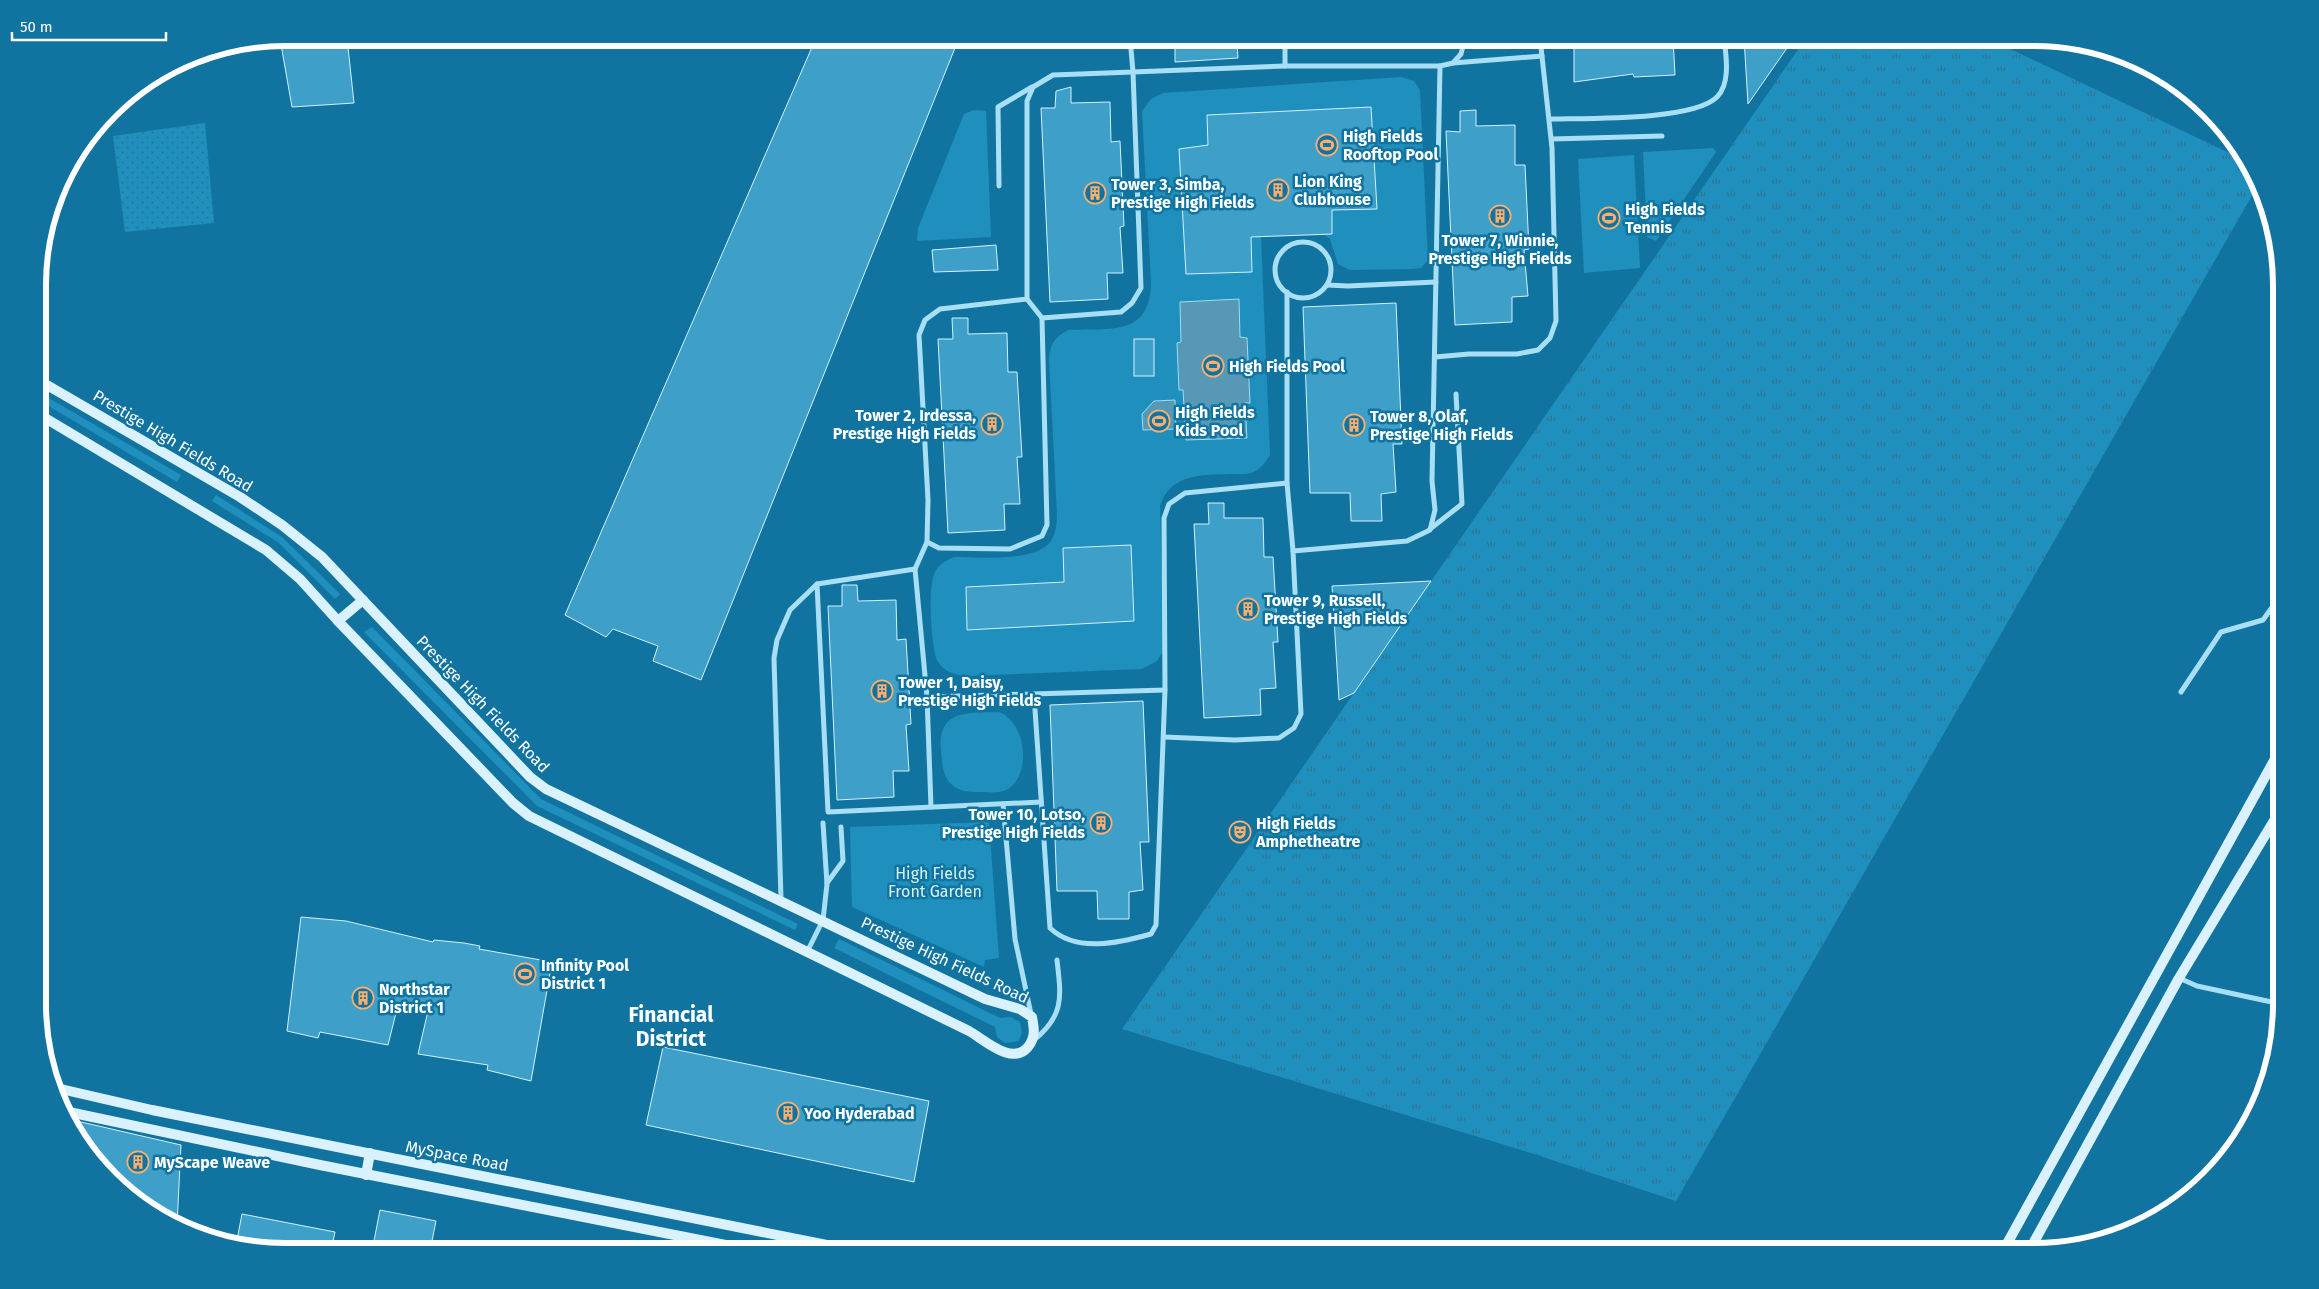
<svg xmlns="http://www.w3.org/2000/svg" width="2319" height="1289" font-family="'Fira Sans',sans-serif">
<defs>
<pattern id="grass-tufts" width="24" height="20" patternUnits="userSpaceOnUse" patternTransform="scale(1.25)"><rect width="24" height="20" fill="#1f8fbd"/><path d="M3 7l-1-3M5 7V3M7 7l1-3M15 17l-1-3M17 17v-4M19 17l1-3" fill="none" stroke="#317490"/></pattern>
<pattern id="park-dots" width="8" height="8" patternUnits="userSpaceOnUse" patternTransform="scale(1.25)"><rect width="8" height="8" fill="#1f8fbd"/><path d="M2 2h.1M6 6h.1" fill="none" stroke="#317490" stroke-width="1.8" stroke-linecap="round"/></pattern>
</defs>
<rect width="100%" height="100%" fill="#1174a0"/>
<g fill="url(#grass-tufts)">
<path d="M1806,38H1987L2246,161L2258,185L1676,1201L1531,1153L1122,1029Z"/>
<path d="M84,148L47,229L63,176Z"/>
</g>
<path fill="url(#park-dots)" d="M205,123L214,223L125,232L113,136Z"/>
<g fill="#1f8fbd">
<path d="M1401,77L1414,81L1420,90L1428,260L1421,268L1412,269L1350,270L1338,264L1330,239L1325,235L1261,237L1270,455C1266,461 1262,468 1254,472C1248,475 1238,474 1231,474C1203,475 1170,473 1160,506L1164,650L1157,661L1142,669L967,676C955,675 943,672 937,660C931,647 928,588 934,575C937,565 945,561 954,557C979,557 1035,563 1051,541C1056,533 1057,524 1057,514L1049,359C1049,345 1056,336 1068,330C1110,328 1150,337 1151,283L1142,111L1151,99L1163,93Z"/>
<path d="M974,110L986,111L991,237L917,241L918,228L964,114Z"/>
<path d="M1713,148L1716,152L1656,241L1647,237L1643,152Z"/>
<path d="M1634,155L1640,268L1584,273L1578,159Z"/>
<path d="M40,393L181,475L177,482L40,401Z"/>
<path d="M216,495L282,537L340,594L335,599L279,543L212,501Z"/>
<path d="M372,627L541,799L798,924L795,930L537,806L364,632Z"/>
<path d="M999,712C1026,722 1032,774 1008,789C1000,794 987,792 978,792C964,792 953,790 946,777C942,769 942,759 941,750C937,709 969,713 999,712Z"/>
<path d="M989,822L999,958L985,960L984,967L852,907L850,827Z"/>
<path d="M839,939L1000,1018L1011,1017L1020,1022L1022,1032L1019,1041L1005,1043L997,1037L995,1027L834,948Z"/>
</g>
<g fill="#5698b5" stroke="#9adef8">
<path d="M1239,299L1240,337L1247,338L1250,403H1245L1247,438L1186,440L1183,390H1179L1177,343L1181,342L1180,302Z"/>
<path d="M1175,400L1176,429L1143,430L1142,414L1154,401Z"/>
</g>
<g fill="#3ea0c8" stroke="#d1f1fe">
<path d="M286,38H347L354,103L292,107L280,39Z"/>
<path d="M816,38H959L701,680L653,661L658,646L613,629L606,637L565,615Z"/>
<path d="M1175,38H1217L1218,42H1237L1238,58L1175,62Z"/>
<path d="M1574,38H1673L1675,75L1634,77L1633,74L1574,82Z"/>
<path d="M1744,38H1787V48L1748,104Z"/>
<path d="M1071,87V103L1110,102L1111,142L1120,141L1124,226L1120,227L1123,273H1107L1108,299L1050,302L1041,108H1055L1056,91Z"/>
<path d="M1371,107L1377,209L1332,210V234L1251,237L1252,272L1186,274L1179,149L1208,145L1207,115Z"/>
<path d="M1476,110V126L1515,125V165H1525L1529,249L1524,250L1528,296L1512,297V322L1455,325L1446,131L1460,132V111Z"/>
<path d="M996,245L998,270L934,272L932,250Z"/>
<path d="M1396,303L1402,444H1393L1396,492L1381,494L1382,521H1351L1350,493H1310L1303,307Z"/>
<path d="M952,318H968V334L1007,333L1008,372H1017L1022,457H1017L1020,504H1004L1005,530L948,533L938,339H953Z"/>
<rect x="1134" y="339" width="20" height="37"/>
<path d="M1208,503H1224V518H1263L1264,557H1273L1278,642H1273L1276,688L1260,689L1261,715L1204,718L1194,524H1209Z"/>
<path d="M1131,545L1134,621L967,630L966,587L1064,582L1063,548Z"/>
<path d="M1431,581L1354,693L1339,700L1332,586Z"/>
<path d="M842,585H857L858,601L896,600L897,640L906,639L911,724L906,725L909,771H893L894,797L837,800L828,606H842Z"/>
<path d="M1143,701L1149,842H1140L1143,890L1129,892V919H1098L1097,891H1057L1050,705Z"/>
<path d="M301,917L346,921L433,942L434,940L464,943L480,946L479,949L552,962L531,1081L487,1070L488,1065L418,1054L428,1011L398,1005L388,1045L320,1032L318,1038L287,1031Z"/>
<path d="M663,1047L929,1101L914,1182L646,1125Z"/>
<path d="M68,1119L181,1145L177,1225L162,1218L110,1179L79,1141Z"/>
<path d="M380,1210L436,1221L430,1251H372Z"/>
<path d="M242,1214L335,1232L331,1251L285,1252L236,1245Z"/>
</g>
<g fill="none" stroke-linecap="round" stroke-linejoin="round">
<g stroke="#a8dff5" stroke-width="5">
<path d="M1285,38V66"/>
<path d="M1453,63L1542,56"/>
<path d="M1550,119C1585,118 1693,121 1717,97C1731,83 1726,55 1724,38"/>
<path d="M1552,139L1662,136"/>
<path d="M999,186L998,107L1032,87"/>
<circle cx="1303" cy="270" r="28"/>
<path d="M1327,285L1348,286L1436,282"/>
<path d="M1042,318L1121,312L1132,303L1141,288L1133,72L1285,66H1440L1453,63L1461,54L1465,38"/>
<path d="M1435,357L1469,354H1517L1538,350L1550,338L1556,321L1552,148L1540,38"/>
<path d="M1287,483L1293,551"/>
<path d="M1430,529L1462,504L1456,394"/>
<path d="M927,542L939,548L1010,549L1042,536L1047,525L1042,318L1027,299"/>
<path d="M915,569L927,542L928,500L919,335L925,320L940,309L1027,299V101L1033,87L1053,75L1133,72L1130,38"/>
<path d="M817,584L828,812L1041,802"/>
<path d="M2273,606L2281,618"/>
<path d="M2181,692L2221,632L2263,620L2273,606L2275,579L2281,565"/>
<path d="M1034,695L1050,928C1076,953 1119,943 1151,934L1156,925L1165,690L1164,518L1169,504L1185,493L1287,483V292"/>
<path d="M927,697L931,807"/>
<path d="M1164,737L1235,740L1279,738L1294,728L1301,714L1293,551L1407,541L1430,530L1435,510L1432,481L1440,66"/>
<path d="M1003,804L1015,939L1031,1014"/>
<path d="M827,883L843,861L841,827"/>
<path d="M781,899L774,658L777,640L790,610L817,584L915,569L927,697L1165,690"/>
<path d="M807,952L823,920L827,884L823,823"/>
<path d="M2179,978L2197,986L2281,1004"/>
<path d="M1034,1040C1065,1015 1061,996 1057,960"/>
<path d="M468,1251L469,1248"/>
</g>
<g stroke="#d9f2fe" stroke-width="10">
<path d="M40,381L240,497L282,525L322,557L530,777L546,789L985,999L1020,1009L1032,1017C1034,1028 1036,1037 1028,1047C1012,1066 985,1040 969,1031L529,816L513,803L338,621L300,579L266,550L40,415"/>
<path d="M338,621L363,600"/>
<path d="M52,1087L152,1110L857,1251"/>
<path d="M64,1111L320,1165L756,1251"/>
<path d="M366,1175L370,1153"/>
<path d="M2003,1251L2281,748"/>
<path d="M2029,1251L2179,978L2281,809"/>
</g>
</g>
<defs>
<g id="stadium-ring" transform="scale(1.125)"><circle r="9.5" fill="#1174a0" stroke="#ffaf6d" stroke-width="1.5"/><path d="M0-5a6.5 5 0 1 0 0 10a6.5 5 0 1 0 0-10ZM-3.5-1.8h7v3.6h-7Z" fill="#ffaf6d"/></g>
<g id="building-ring" transform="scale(1.125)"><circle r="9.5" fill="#1174a0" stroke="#ffaf6d" stroke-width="1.5"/><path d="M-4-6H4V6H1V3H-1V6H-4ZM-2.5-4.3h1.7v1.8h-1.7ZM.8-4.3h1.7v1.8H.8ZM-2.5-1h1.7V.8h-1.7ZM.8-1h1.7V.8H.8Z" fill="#ffaf6d"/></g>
<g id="theatre-ring" transform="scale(1.125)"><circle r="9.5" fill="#1174a0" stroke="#ffaf6d" stroke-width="1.5"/><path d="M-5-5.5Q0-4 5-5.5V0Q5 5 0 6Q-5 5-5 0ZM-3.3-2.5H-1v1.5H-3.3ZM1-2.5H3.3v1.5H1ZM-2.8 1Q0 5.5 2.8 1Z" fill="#ffaf6d"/></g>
</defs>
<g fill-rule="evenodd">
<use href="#stadium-ring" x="1327" y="145"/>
<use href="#building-ring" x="1278" y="190"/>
<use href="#building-ring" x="1095" y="193"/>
<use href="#building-ring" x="1500" y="216"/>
<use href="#stadium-ring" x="1609" y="218"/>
<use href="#stadium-ring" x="1213" y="366"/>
<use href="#stadium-ring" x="1159" y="421"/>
<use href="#building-ring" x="992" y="424"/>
<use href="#building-ring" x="1354" y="425"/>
<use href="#building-ring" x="1248" y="609"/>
<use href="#building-ring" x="882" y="691"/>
<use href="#building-ring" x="1101" y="823"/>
<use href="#theatre-ring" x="1240" y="832"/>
<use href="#stadium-ring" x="525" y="974"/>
<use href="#building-ring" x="363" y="998"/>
<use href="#building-ring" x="788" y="1113"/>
<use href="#building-ring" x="138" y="1162"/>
</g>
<g text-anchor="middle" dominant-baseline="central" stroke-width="5" stroke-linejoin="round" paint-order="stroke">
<g font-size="16" font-weight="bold" fill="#fff" stroke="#1174a0" text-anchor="start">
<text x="1343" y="136">High Fields<tspan x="1343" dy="18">Rooftop Pool</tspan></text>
<text x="1294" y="181">Lion King<tspan x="1294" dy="18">Clubhouse</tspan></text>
<text x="1111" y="184">Tower 3, Simba,<tspan x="1111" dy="18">Prestige High Fields</tspan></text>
<text x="1625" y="209">High Fields<tspan x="1625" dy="18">Tennis</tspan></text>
<text x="1500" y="240" text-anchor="middle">Tower 7, Winnie,<tspan x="1500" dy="18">Prestige High Fields</tspan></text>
<text x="1229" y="366">High Fields Pool</text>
<text x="1175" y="412">High Fields<tspan x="1175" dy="18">Kids Pool</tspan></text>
<text x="976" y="415" text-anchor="end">Tower 2, Irdessa,<tspan x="976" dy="18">Prestige High Fields</tspan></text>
<text x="1370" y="416">Tower 8, Olaf,<tspan x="1370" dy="18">Prestige High Fields</tspan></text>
<text x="1264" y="600">Tower 9, Russell,<tspan x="1264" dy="18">Prestige High Fields</tspan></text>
<text x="898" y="682">Tower 1, Daisy,<tspan x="898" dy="18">Prestige High Fields</tspan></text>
<text x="1085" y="814" text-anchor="end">Tower 10, Lotso,<tspan x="1085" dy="18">Prestige High Fields</tspan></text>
<text x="1256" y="823">High Fields<tspan x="1256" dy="18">Amphetheatre</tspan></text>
<text x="541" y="965">Infinity Pool<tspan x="541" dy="18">District 1</tspan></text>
<text x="379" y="989">Northstar<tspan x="379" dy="18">District 1</tspan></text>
<text x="804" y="1113">Yoo Hyderabad</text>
<text x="154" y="1162">MyScape Weave</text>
</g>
<g font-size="16" fill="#fff" stroke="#1174a0">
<text transform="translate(173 441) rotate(31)">Prestige High Fields Road</text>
<text transform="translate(483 704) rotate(46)">Prestige High Fields Road</text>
<text transform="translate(945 960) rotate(25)">Prestige High Fields Road</text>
<text transform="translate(457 1156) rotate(11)">MySpace Road</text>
</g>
<g font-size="16" fill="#d8f3fe" stroke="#1174a0">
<text x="935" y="873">High Fields<tspan x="935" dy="18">Front Garden</tspan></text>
</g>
<g font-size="21" font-weight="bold" fill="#fff" stroke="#1174a0">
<text x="671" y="1015">Financial<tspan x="671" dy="24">District</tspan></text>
</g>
</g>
<path d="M0 0H2319V1289H0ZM285 46H2034A239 239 0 0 1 2273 285V1004A239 239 0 0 1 2034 1243H285A239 239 0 0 1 46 1004V285A239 239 0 0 1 285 46Z" fill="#1174a0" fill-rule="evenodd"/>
<path fill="none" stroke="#fff" stroke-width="6" d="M285 46H2034A239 239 0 0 1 2273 285V1004A239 239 0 0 1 2034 1243H285A239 239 0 0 1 46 1004V285A239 239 0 0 1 285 46Z"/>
<path d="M12 32v8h154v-8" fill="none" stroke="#ffffff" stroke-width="2.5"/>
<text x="20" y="32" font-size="15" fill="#ffffff" stroke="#1174a0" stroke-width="4" paint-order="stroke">50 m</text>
</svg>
